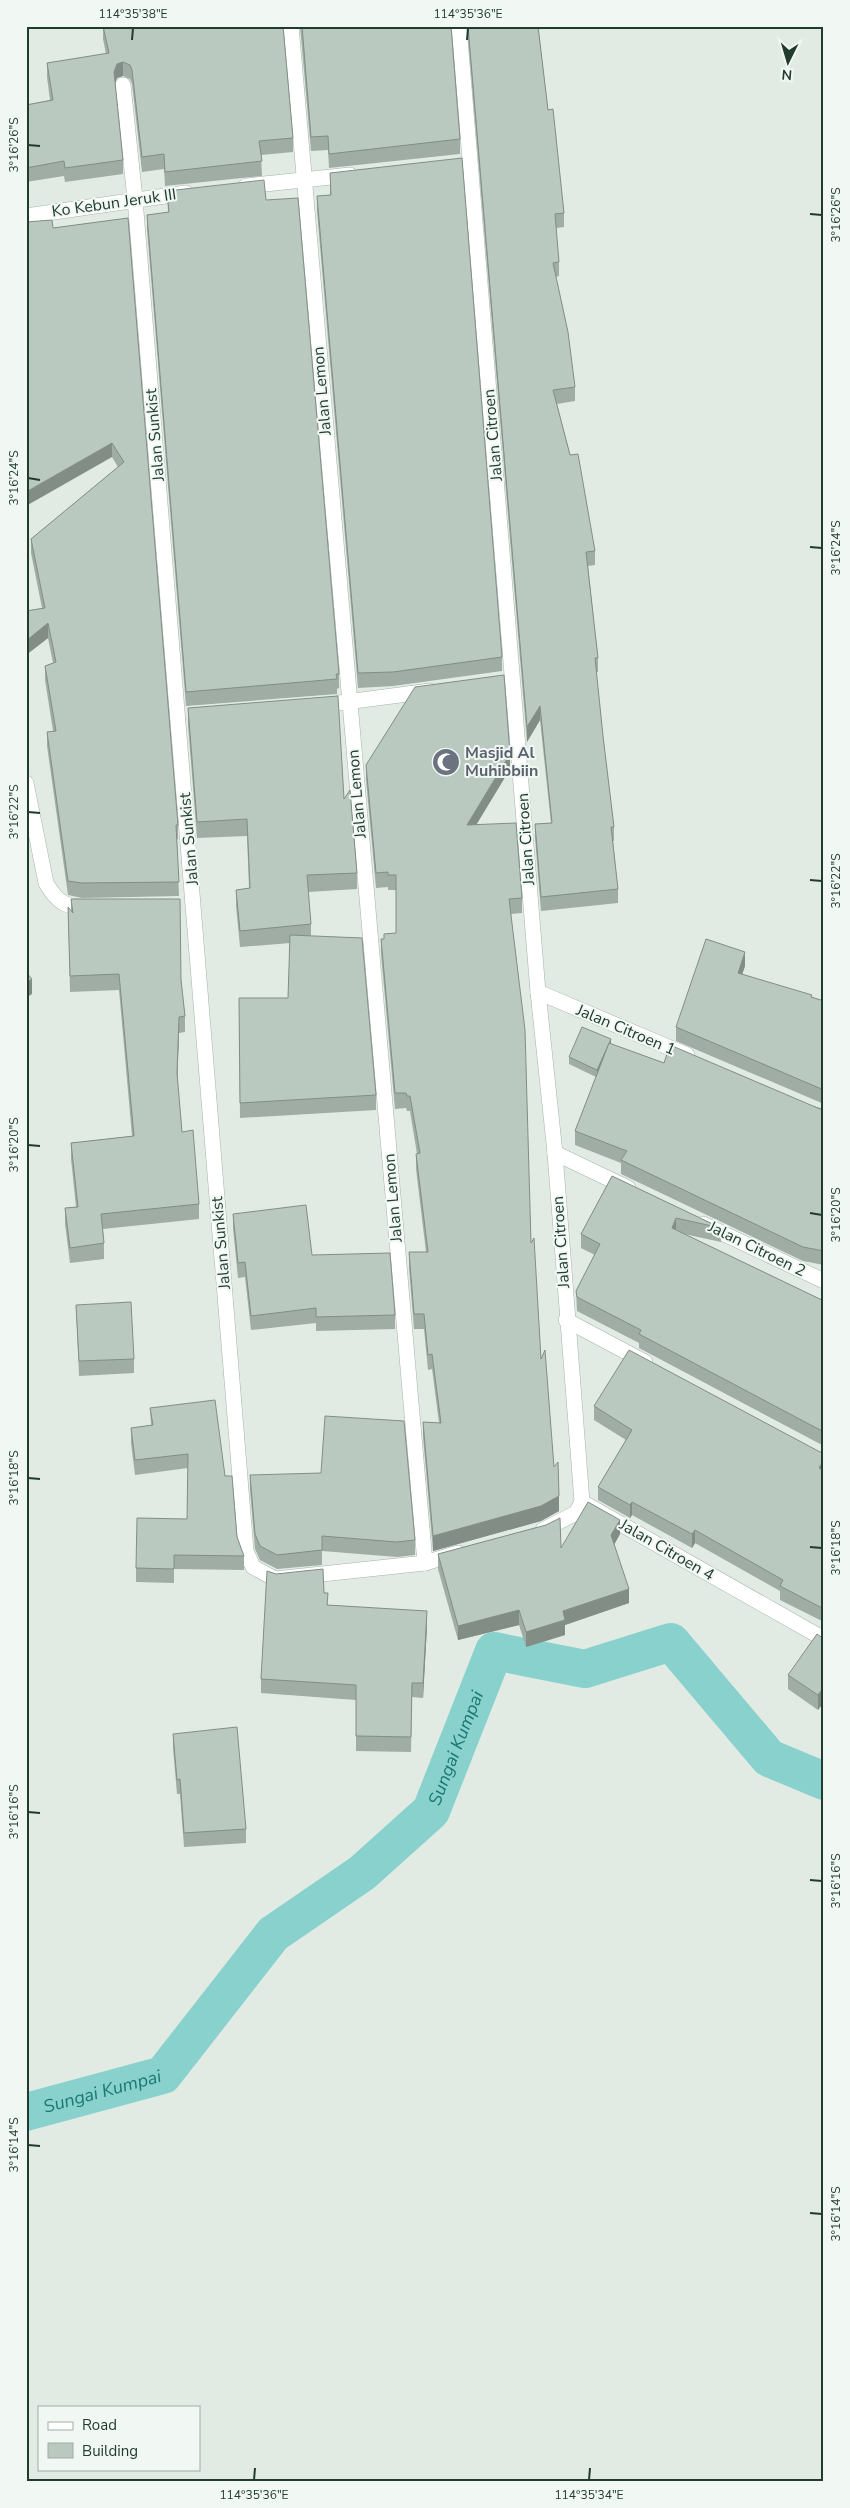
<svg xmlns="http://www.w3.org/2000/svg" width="850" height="2508" font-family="'Nunito Sans',sans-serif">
<rect width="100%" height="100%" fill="#e1ebe4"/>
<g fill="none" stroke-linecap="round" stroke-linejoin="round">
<path stroke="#88d1cc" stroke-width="38" id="s1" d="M26,2112L163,2075L273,1934L362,1873L431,1811L494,1651L585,1669L671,1642L769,1758L824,1781"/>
<g stroke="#a4b3aa" stroke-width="16">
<g id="minor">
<path d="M291,26L425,1563"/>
<path d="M459,26L538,992L555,1153L582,1502"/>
<path d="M123,85L135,199L246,1551L253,1567L275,1579L425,1563L458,1553"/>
<path d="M246,186L350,175"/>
<path d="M26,216L186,193"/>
<path d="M339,703L430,691"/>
<path d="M26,783L46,883C58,904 67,908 90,907"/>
<path d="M538,992L687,1055"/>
<path d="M555,1153L628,1188"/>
<path d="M703,1224L824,1281"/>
<path d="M566,1320L645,1362"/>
<path d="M543,1530L576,1513L582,1502L824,1639"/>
</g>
</g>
<use href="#minor" stroke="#fff" stroke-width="15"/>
</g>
<g fill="#9fada4">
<path d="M103,26L293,138V152L261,155L262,176L165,186L164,169L142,172L132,84L130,79L123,76L117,78L115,83L123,160V174L65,182L64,176L26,182V105L50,100L47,77V63L106,54L103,39Z"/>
<path d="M300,26H451L460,139V154L329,168L328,150L311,151Z"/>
<path d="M467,26H538L548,110L564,213V227L556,228L559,262V276L556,277L575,387V401L557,404L595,551V565L588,566L598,658V672H596L603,736L614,827V841H613L618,889V903L541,911L535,838V824L551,823L540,720L527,742Z"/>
<path d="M330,173L502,657V671L393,686L358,688L317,211V196L330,195Z"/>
<path d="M167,191L266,200L339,674V688L337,689V694L186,706L147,229V215L168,212Z"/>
<path d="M128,218L178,825V839H177L179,896L82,898L68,895L47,746V732L53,731L45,680V666L53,663L48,638L26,655V611L42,608L31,553V539L118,467L112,457L53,228Z"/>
<path d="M188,708L344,799L357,873V889L308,892L311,924V936L376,1095V1110L240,1118L239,998H288L290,943L240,947L236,906V890L249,888L247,836L197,838L188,725Z"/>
<path d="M366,765L510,769L476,825L522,898V913L511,914L531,1243L541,1359L559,1511L541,1521L433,1551L423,1437V1422L439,1423L432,1369L428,1370L424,1329H414L409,1268V1252H426L416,1169V1154H417L410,1111H407L406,1108L395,1109L381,954V939H384V934L396,933V890H388V887L376,888L366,780Z"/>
<path d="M71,899L181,980L185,1016V1032L179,1033L177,1078L182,1132L199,1204V1219L103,1229L104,1243V1259L70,1263L65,1224V1208L76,1207L71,1159V1143L132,1136L119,990L70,992L68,907L71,911Z"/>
<path d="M745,966L742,974L824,1001V1104L676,1041V1027Z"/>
<path d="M611,1044L664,1063L824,1109V1265L803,1261L621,1174V1163L575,1145V1131L596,1077L569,1064V1057Z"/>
<path d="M26,1069L28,1083V1098H26Z"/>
<path d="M612,1176L721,1228V1242L684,1234L824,1301V1446L639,1348V1343L577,1311L576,1291L595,1255L581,1248V1234Z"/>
<path d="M233,1214L312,1255L395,1315V1329L316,1331V1323L251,1330L245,1277L238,1278L233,1228Z"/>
<path d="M76,1305L134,1359V1373L79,1376Z"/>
<path d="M594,1406L820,1452H824V1622L780,1600V1591L695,1543L692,1548L632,1515L630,1518L598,1500V1487L626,1440L594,1420Z"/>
<path d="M150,1408L225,1476L237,1537L244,1556V1570L174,1569V1583L136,1582V1568L187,1519L188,1468L135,1475L131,1443V1428L151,1425Z"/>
<path d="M250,1475L415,1540V1555L397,1557L322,1551V1565L277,1569L260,1560L255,1549L250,1490Z"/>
<path d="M546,1525L561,1548L620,1534L614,1545L629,1603L565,1625V1635L526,1647L519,1625L458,1640L438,1569V1554Z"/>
<path d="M324,1593L328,1605L427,1626L423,1698L412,1697L411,1752L356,1751V1700L261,1693V1679Z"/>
<path d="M824,1639V1702L818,1710L788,1689V1675Z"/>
<path d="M173,1734L246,1829V1843L184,1847L180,1794H177L173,1748Z"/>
</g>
<g fill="#828d86">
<path d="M123,62V76L117,78L114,86V72L117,64Z"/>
<path d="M112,443V457L26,506V492Z"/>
<path d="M48,623V638L26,655V641Z"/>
<path d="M540,706V720L527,742V727Z"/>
<path d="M510,754V769L467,840V825Z"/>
<path d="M745,952V966L738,987V973Z"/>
<path d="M32,979V994L26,998V983Z"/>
<path d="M179,1017V1033L177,1089V1073Z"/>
<path d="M611,1039V1047L597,1077V1070Z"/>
<path d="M676,1218V1232L672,1228Z"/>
<path d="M824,1460V1474L819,1468Z"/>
<path d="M559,1496V1511L541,1521L433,1551V1536Z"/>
<path d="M632,1502V1515L630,1518V1505Z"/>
<path d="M620,1520V1534L611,1550V1535Z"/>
<path d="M695,1530V1543L692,1548V1534Z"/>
<path d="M629,1589V1603L565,1625V1635L526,1647V1632L563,1611Z"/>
<path d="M519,1610V1625L458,1640V1626Z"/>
<path d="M427,1611V1626L423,1698V1683Z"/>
<path d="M824,1687V1702L818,1710V1695Z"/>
</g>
<g fill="#b9c9bf" stroke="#828d86">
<path d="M103,26H283L293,138L259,141L262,161L165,172L164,154L142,157L132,70L130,65L123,62L117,64L114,72L123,160L65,168L64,161L26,168V105L53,100L47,63L109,53Z"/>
<path d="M302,26H451L460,139L329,154L328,136L311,137Z"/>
<path d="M468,26H538L548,110L553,109L564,213L555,214L559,262L553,263L568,332L575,387L553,390L570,455L578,454L595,551L586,552L598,658H595L603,736L614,827H611L618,889L541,897L535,824L552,823L540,706L527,727Z"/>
<path d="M462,158L502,657L393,672L358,673L317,196L331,195L330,173Z"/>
<path d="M264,180L266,200L298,198L339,674H336L337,679L186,692L147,215L169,212L167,191Z"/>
<path d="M128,218L178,825H176L179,882L82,883L68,881L47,732L56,731L45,666L56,662L48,623L26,641V611L45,608L31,539L124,462L112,443L26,492V222L52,220L53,228Z"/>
<path d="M504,675L510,754L467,825L516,823L522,898L509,899L525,1030L531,1243L534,1238L541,1359L545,1350L554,1467L558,1462L559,1496L541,1506L433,1536L423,1422L441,1423L432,1354L428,1355L424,1314H414L409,1252H428L416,1154L420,1153L410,1096H407L406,1093H395L381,939H384V934L396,933V875H388V872L376,873L366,765L415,687Z"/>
<path d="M338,696L344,799L350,790L357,873L307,875L311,924L240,931L236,890L250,888L247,819L197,822L188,708Z"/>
<path d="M71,899H180L181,980L185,1016L179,1017L177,1073L182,1132L193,1130L199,1204L101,1214L104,1243L70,1248L65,1208L78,1207L71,1143L134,1136L119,974L70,976L68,907L73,913Z"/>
<path d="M290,935L362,938L376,1095L240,1103L239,998H288Z"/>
<path d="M706,939L745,952L738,973L812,995L811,997L824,1001V1090L676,1027Z"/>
<path d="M26,972L32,979L26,983Z"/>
<path d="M582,1027L611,1039L597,1070L569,1057Z"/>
<path d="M609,1043L664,1063L670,1045L820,1109H824V1251L803,1247L621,1160L627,1151L575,1131Z"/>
<path d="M26,1069L28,1083H26Z"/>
<path d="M612,1176L721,1228L676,1218L672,1228L824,1301V1432L639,1334L641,1330L577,1297L576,1291L600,1244L581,1234Z"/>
<path d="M306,1205L312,1255L390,1253L395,1315L316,1317V1308L251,1316L245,1262L238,1263L233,1214Z"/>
<path d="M131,1302L134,1359L79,1361L76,1305Z"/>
<path d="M629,1350L820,1452H824V1460L819,1468L824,1471V1609L780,1586L783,1580L695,1530L692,1534L632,1502L630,1505L598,1487L632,1430L594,1406Z"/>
<path d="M215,1400L225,1476H232L237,1537L244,1556L174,1555V1569L136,1568L137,1518L187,1519L188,1454L135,1460L131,1428L153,1425L150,1408Z"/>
<path d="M325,1416L404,1421L415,1540L397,1542L322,1536V1550L277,1555L260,1546L255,1534L250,1475L321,1473Z"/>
<path d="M588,1502L620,1520L611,1535L629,1589L563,1611L565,1620L526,1632L519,1610L458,1626L438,1554L546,1525L560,1518L561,1548Z"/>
<path d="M323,1569L324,1593H328L327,1605L427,1611L423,1683H412L411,1737L356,1736V1685L261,1679L267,1571L276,1574Z"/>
<path d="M817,1634L824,1639V1687L818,1695L788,1675Z"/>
<path d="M237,1727L246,1829L184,1833L180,1779L177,1780L173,1734Z"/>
</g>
<path fill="none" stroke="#213c2f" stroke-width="2" d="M132,40L133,28M467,40L468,28M28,145L40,146M810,214L822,215M28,478L40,480M810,547L822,548M28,812L40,813M810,880L822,881M28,1145L40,1146M810,1213L822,1215M28,1478L40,1479M810,1547L822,1548M28,1812L40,1813M810,1880L822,1881M28,2145L40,2146M810,2213L822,2214M254,2480L255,2468M589,2480L590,2468"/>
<defs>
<g id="mosque-disc" transform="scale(1.4375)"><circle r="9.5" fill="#6b7280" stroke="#f1f8f3"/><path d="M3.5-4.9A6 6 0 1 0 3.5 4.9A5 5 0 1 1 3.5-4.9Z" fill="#fff"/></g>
</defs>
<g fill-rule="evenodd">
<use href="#mosque-disc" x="446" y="762"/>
</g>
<g text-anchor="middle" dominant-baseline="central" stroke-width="4" stroke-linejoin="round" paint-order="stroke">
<g font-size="16" fill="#213c2f" stroke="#f1f8f3">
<text transform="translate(114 203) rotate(-8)">Ko Kebun Jeruk III</text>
<text transform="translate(322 391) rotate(-95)">Jalan Lemon</text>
<text transform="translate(155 435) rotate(-95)">Jalan Sunkist</text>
<text transform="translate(493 435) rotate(-95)">Jalan Citroen</text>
<text transform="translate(357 794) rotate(-95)">Jalan Lemon</text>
<text transform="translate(189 839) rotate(-95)">Jalan Sunkist</text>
<text transform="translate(526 839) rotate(-94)">Jalan Citroen</text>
<text transform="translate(626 1030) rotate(23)">Jalan Citroen 1</text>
<text transform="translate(393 1198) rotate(-95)">Jalan Lemon</text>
<text transform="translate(561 1242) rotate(-94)">Jalan Citroen</text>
<text transform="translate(221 1243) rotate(-95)">Jalan Sunkist</text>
<text transform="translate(757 1249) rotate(26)">Jalan Citroen 2</text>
<text transform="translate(667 1550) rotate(30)">Jalan Citroen 4</text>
</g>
<g font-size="16" font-weight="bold" fill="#5b616d" stroke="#f1f8f3" text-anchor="start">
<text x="465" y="753">Masjid Al<tspan x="465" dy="18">Muhibbiin</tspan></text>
</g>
<g font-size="18" font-style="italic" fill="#1b7873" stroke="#f1f8f3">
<text stroke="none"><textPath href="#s1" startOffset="589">Sungai Kumpai</textPath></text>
<text stroke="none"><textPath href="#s1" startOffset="79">Sungai Kumpai</textPath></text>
</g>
</g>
<rect width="850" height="2508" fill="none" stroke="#f1f8f3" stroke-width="55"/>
<rect x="38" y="2406" width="162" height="65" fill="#f1f8f3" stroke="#9eada5"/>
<rect x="48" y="2422" width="25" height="8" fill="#ffffff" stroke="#9eada5"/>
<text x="82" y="2430" font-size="15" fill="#213c2f">Road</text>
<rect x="48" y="2443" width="25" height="15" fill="#b9c9bf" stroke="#9eada5"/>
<text x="82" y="2456" font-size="15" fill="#213c2f">Building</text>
<g transform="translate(788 62) rotate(185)" stroke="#f1f8f3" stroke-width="4" paint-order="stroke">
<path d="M0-4L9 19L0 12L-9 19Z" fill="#213c2f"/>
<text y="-8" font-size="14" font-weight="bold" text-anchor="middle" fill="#213c2f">N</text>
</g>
<rect x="28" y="28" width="794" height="2452" fill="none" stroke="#213c2f" stroke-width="2"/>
<g font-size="12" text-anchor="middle" fill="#213c2f">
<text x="133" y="18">114°35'38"E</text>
<text x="468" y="18">114°35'36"E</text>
<text transform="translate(14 145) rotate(-90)" y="4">3°16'26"S</text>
<text transform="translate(836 215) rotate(-90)" y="4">3°16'26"S</text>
<text transform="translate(14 478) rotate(-90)" y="4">3°16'24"S</text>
<text transform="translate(836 548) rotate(-90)" y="4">3°16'24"S</text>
<text transform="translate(14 812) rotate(-90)" y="4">3°16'22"S</text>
<text transform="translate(836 881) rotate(-90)" y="4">3°16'22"S</text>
<text transform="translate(14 1145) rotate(-90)" y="4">3°16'20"S</text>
<text transform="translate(836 1215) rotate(-90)" y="4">3°16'20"S</text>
<text transform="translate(14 1478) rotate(-90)" y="4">3°16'18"S</text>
<text transform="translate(836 1548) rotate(-90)" y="4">3°16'18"S</text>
<text transform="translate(14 1812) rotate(-90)" y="4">3°16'16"S</text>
<text transform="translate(836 1881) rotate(-90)" y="4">3°16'16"S</text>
<text transform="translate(14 2145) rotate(-90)" y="4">3°16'14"S</text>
<text transform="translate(836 2214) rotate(-90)" y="4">3°16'14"S</text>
<text x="254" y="2499">114°35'36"E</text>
<text x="589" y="2499">114°35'34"E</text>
</g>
</svg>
